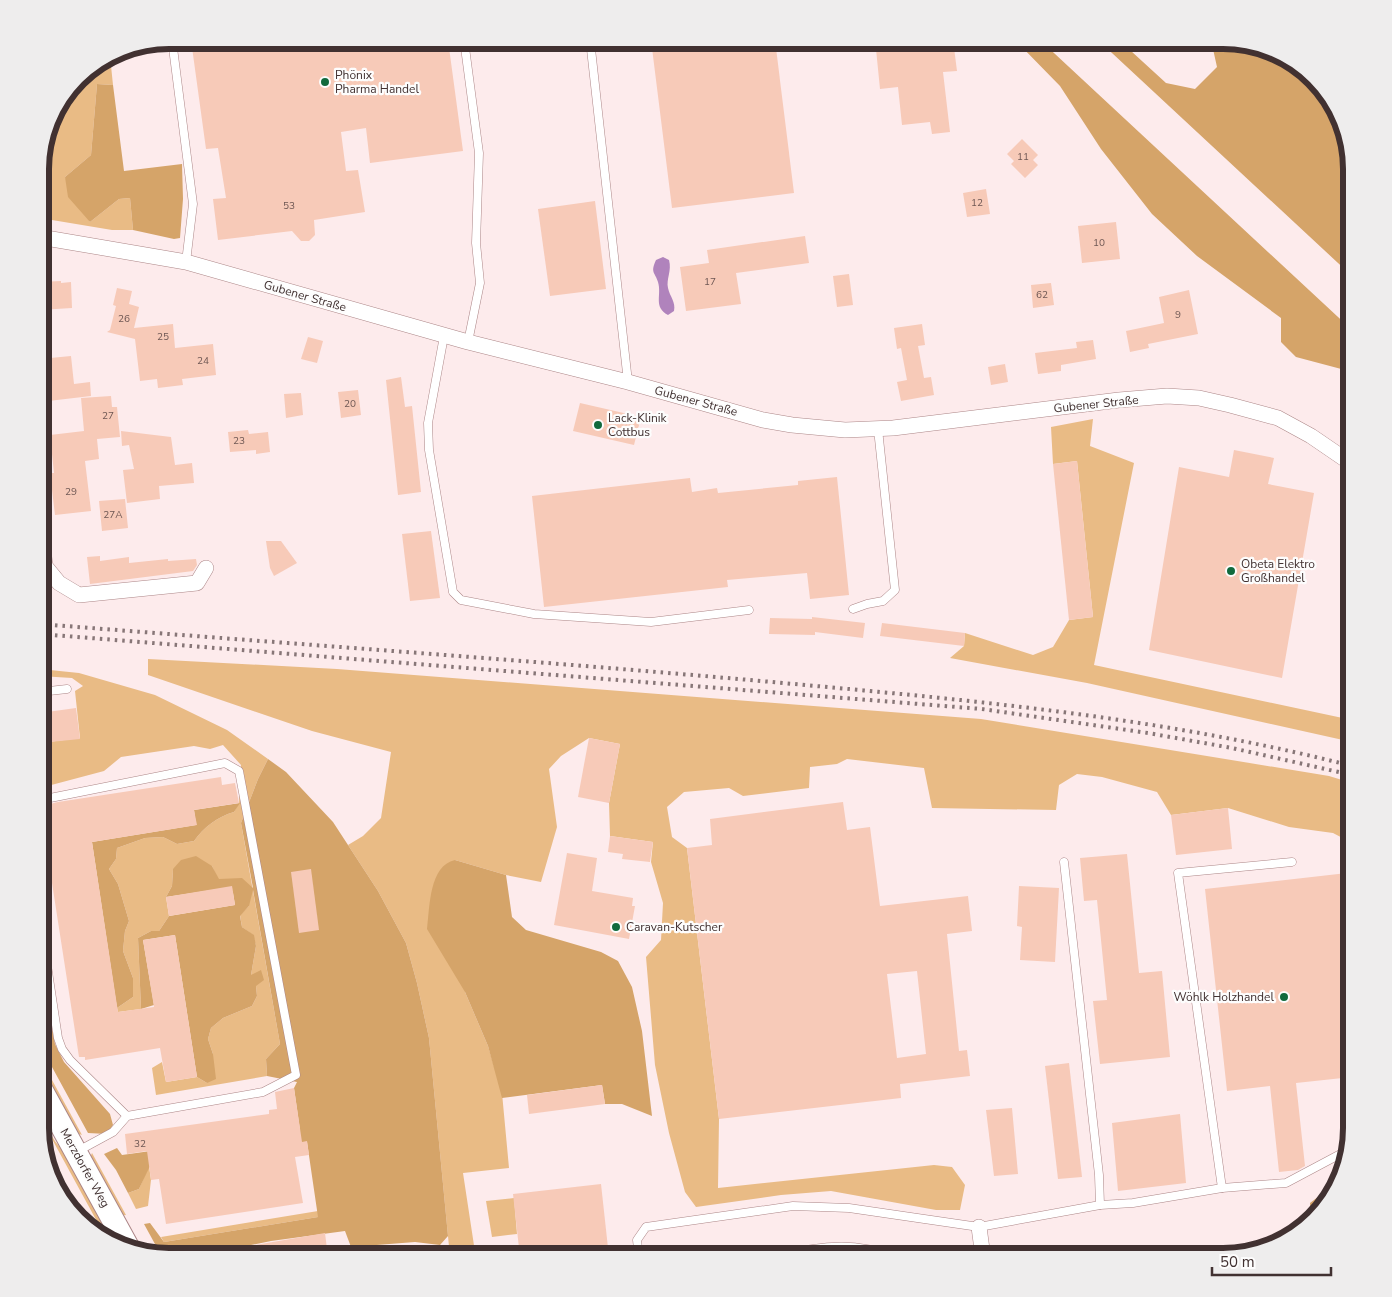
<svg xmlns="http://www.w3.org/2000/svg" width="1392" height="1297" font-family="'Nunito Sans',sans-serif">
<rect width="100%" height="100%" fill="#fdebec"/>
<g fill="#e9bb85">
<path d="M110,56L113,85L97,84L91,155L65,177L90,222L119,199L130,198L133,230H112L40,218V160L53,112L84,72Z"/>
<path d="M1093,419L1090,446L1134,463L1094,665L1352,720V742L1087,683L950,658L964,646L965,633L1033,655L1053,647L1069,620L1093,617L1077,461L1053,464L1051,427Z"/>
<path d="M1352,613V701L1346,695L1342,679Z"/>
<path d="M148,659L337,669L981,719L1329,776L1352,783V843L1333,833L1289,827L1228,808L1171,815L1157,792L1102,777L1077,774L1059,785L1056,810L932,808L924,768L847,759L837,764L810,767L809,788L743,796L729,788L684,792L667,807L672,837L687,848L719,1119L718,1188L934,1165L952,1167L965,1185L960,1210H936L831,1191L781,1195L696,1207L685,1192L669,1133L655,1065L646,957L661,940L663,903L651,862L653,842L610,836L609,803L620,744L589,738L561,756L549,769L557,827L541,882L506,875L455,860L465,992L488,1046L502,1093L509,1168L463,1173L475,1252L500,1254V1257H450L429,1038L417,983L406,943L378,891L348,845L363,836L381,818L391,752L312,731L148,675Z"/>
<path d="M40,669L79,673L155,695L227,730L268,759L258,779L241,823L280,1044L266,1059L267,1076L156,1095L152,1068L162,1062L166,1082L197,1077L207,1083L213,1054L208,1039L211,1028L223,1018L252,1006L257,996L256,986L251,975L256,946L253,935L242,927L240,915L249,906L218,879L212,866L173,869L172,886L166,897L169,916L159,931H151L138,938L141,1009L118,1012L117,1008L133,997V978L123,951L125,931L129,921L118,884L109,869L116,859L117,848L145,838L163,837L177,844L194,841C204,827 217,817 234,812L239,803L241,765L223,745L210,749L194,746L121,757L104,771L40,788V743L80,738L75,691L83,686L72,678L40,676Z"/>
<path d="M40,1058L82,1135L74,1132L40,1071Z"/>
<path d="M40,1103C50,1124 46,1137 67,1153L118,1246L106,1238L40,1117Z"/>
<path d="M92,1153L126,1215L119,1216L89,1160Z"/>
<path d="M149,1166L151,1180L148,1206L136,1209L128,1193L139,1189Z"/>
<path d="M514,1198L517,1234L492,1237L486,1201Z"/>
<path d="M318,1211V1217L164,1242L161,1237Z"/>
</g>
<g fill="#d5a469">
<path d="M1015,40H1040L1352,330V379L1345,370L1296,357L1281,342V318L1197,256L1152,214L1101,149L1060,86Z"/>
<path d="M1098,40H1119L1166,83L1195,89L1217,67L1211,40H1231L1273,50L1277,52L1303,82L1338,114L1342,119L1352,161V276Z"/>
<path d="M97,84L113,85L124,171L182,164L183,199L180,238L174,239L133,230L130,198L119,199L90,222L68,197L65,177L91,155Z"/>
<path d="M268,759L286,772L333,822L378,891L406,943L417,983L429,1038L448,1236L440,1245L415,1242L351,1247L345,1231L271,1241L221,1251L222,1257H169L161,1255L144,1224L150,1223L164,1242L318,1217L307,1142L150,1166L139,1189L128,1193L116,1170L104,1154L117,1148L122,1155L300,1130L294,1088L297,1082L267,1076L266,1059L280,1044L253,890L249,906L240,916L242,927L254,935L256,946L251,975L261,970L264,980L256,986L257,996L252,1006L223,1018L211,1028L208,1039L213,1054L216,1079L207,1083L197,1077L175,935L143,940L154,1005L141,1009L138,938L151,931H159L169,916L235,905L232,887L166,897L172,886L173,869L181,860L196,856L212,866L219,879L242,878L253,888L241,823L258,779Z"/>
<path d="M240,803L234,812C217,817 204,827 194,841L177,844L163,837L145,838L117,848L116,859L109,869L118,884L129,921L125,931L123,951L133,978V997L117,1008L92,842L196,825L194,810Z"/>
<path d="M455,860L506,875L512,917L526,930L601,952L618,961L632,987L642,1031L652,1116L622,1104H605L602,1085L502,1098L488,1046L465,992L427,929C430,906 429,866 455,860Z"/>
<path d="M40,958L55,1044L64,1062L110,1114L113,1125L107,1134L88,1133L40,1045Z"/>
<path d="M1335,1189L1314,1219L1311,1221L1310,1203L1327,1190Z"/>
</g>
<path fill="#b083bc" d="M663,257L669,260C672,271 666,279 668,288C670,297 676,302 674,311L668,315C653,307 662,295 658,282C655,272 650,273 656,260Z"/>
<g fill="#f7cab8" fill-rule="evenodd">
<path d="M191,40H448L463,151L370,163L366,128L341,132L346,171L358,170L365,212L314,220L315,235L309,241H301L292,231L218,240L213,199L226,198L218,148L206,149Z"/>
<path d="M651,40H775L794,193L672,208Z"/>
<path d="M888,40H953L957,71L943,72L950,132L932,134L930,122L902,125L898,87L880,89L876,49L888,47Z"/>
<path d="M1022,139L1038,155L1033,160L1038,165L1025,178L1011,164L1014,161L1007,154Z"/>
<path d="M986,189L990,214L967,217L963,193Z"/>
<path d="M595,201L606,289L550,296L538,209Z"/>
<path d="M1116,222L1120,259L1082,263L1078,226Z"/>
<path d="M805,236L809,263L736,273L741,304L686,311L680,267L709,263L707,250Z"/>
<path d="M849,274L853,305L837,307L833,276Z"/>
<path d="M61,281V283L71,282L72,308L40,310V282Z"/>
<path d="M1051,283L1054,305L1033,308L1031,285Z"/>
<path d="M117,288L132,291L129,304L139,307L134,328L173,324L175,348L213,344L216,375L182,379L183,385L158,388L157,379L140,381L135,339L107,332L110,330L116,306L113,305Z"/>
<path d="M1189,290L1198,334L1148,344L1149,348L1130,352L1126,331L1164,323L1159,297Z"/>
<path d="M922,324L925,345L918,346L924,378L931,377L934,395L901,401L897,382L907,380L901,348L897,349L894,328Z"/>
<path d="M308,337L323,341L317,363L301,359Z"/>
<path d="M1093,340L1096,359L1061,365V371L1038,374L1035,353L1077,348L1076,342Z"/>
<path d="M71,356L74,384L90,382L91,396L40,402V359Z"/>
<path d="M1005,364L1008,382L991,385L988,367Z"/>
<path d="M401,377L405,407L412,406L421,492L398,495L386,380Z"/>
<path d="M358,390L361,415L341,418L338,392Z"/>
<path d="M301,393L303,415L286,418L284,394Z"/>
<path d="M111,396L112,407H117L120,437L97,439L99,459L85,461L91,511L55,515L50,473H54L50,435L84,431L81,398Z"/>
<path d="M580,403L641,417L634,445L573,431Z"/>
<path d="M248,430L249,434L268,432L270,452L256,454V450L230,452L228,432Z"/>
<path d="M121,431L171,437L175,465L192,463L194,483L159,486L160,499L127,503L123,470L134,469L129,445L122,446Z"/>
<path d="M1234,450L1274,458L1268,484L1314,493L1282,678L1149,650L1179,467L1229,477Z"/>
<path d="M1077,461L1093,617L1069,620L1053,464Z"/>
<path d="M837,477L849,595L810,599L807,573L727,580L728,587L544,607L532,496L690,478L692,492L717,488L718,493L798,485V481Z"/>
<path d="M125,499L128,528L102,531L99,501Z"/>
<path d="M431,531L440,598L410,601L402,534Z"/>
<path d="M266,541H281L297,563L274,576L270,568Z"/>
<path d="M100,556V561L129,557V563L168,559V561L196,559L197,565L193,571L90,584L87,557Z"/>
<path d="M812,617L865,623L863,638L815,632V635L769,634L770,618L812,619Z"/>
<path d="M882,623L965,633L964,646L880,636Z"/>
<path d="M76,708L80,739L40,743V713Z"/>
<path d="M589,738L620,744L609,803L578,797Z"/>
<path d="M221,777L222,785L235,783L239,803L194,810L197,825L92,842L118,1012L154,1007L143,940L175,935L197,1077L166,1082L160,1048L85,1060V1057H79L41,812L47,811L46,805L58,802Z"/>
<path d="M843,802L847,830L870,827L880,906L968,896L972,931L947,934L959,1051L967,1050L970,1076L900,1084L901,1098L719,1119L687,848L712,845L710,819ZM917,971L926,1054L897,1058L887,974Z"/>
<path d="M1228,808L1232,849L1176,855L1171,815Z"/>
<path d="M610,836L653,842L650,862L622,859L623,854L608,852Z"/>
<path d="M567,853L597,858L592,891L633,898L632,906H635L629,939L554,925Z"/>
<path d="M1127,854L1139,973L1162,971L1170,1057L1100,1064L1093,1001L1107,1000L1097,900L1084,901L1080,858Z"/>
<path d="M311,869L319,930L299,933L291,872Z"/>
<path d="M1347,873L1352,917V1077L1296,1083L1305,1166L1298,1170L1279,1172L1270,1086L1227,1091L1205,889Z"/>
<path d="M232,886L235,905L169,916L166,897Z"/>
<path d="M1019,886L1059,888L1055,962L1020,960L1022,927L1017,926Z"/>
<path d="M1069,1063L1082,1177L1058,1179L1045,1066Z"/>
<path d="M602,1085L605,1104L529,1114L527,1095Z"/>
<path d="M294,1088L302,1142L307,1141L309,1155L295,1157L303,1203L166,1224L159,1179L151,1180L147,1151L127,1154L125,1134L269,1114V1110L277,1109L275,1092Z"/>
<path d="M1012,1108L1018,1174L994,1176L986,1110Z"/>
<path d="M1180,1114L1186,1183L1118,1191L1112,1123Z"/>
<path d="M601,1184L609,1257H520L513,1194Z"/>
<path d="M325,1233L328,1257H227L226,1250Z"/>
</g>
<g fill="none" stroke-linecap="round" stroke-linejoin="round">
<g stroke="#ac8687" stroke-width="9">
<g id="lane">
<path d="M172,40L193,204L186,262"/>
<path d="M464,40L479,153L476,243L480,283L468,342"/>
<path d="M590,40L628,382"/>
<path d="M444,336L428,423L429,450L453,592L461,600L534,614L651,622L749,610"/>
<path d="M853,609L867,604L883,601L895,590L878,429"/>
<path d="M40,692L67,689"/>
<path d="M40,800L225,763L239,771L296,1075L263,1092L127,1116L113,1132L78,1151"/>
<path d="M1064,862L1099,1175L1100,1205"/>
<path d="M40,919L58,1038L62,1049L70,1060L127,1116"/>
<path d="M1222,1188L1178,873L1292,862"/>
<path d="M639,1257L637,1240L646,1227L793,1206L849,1208L979,1227L1100,1205L1133,1203L1222,1188L1286,1183L1348,1150"/>
<path d="M762,1257C802,1251 851,1237 889,1257"/>
</g>
</g>
<g stroke="#ac8687" stroke-width="16">
<g id="street">
<path d="M40,237L186,262L468,342L628,382L763,420L792,425L845,430L893,428L1119,400L1167,396L1199,398L1230,405L1278,418L1311,436L1352,464"/>
<path d="M40,520L45,566L59,583L79,595L197,583L206,568"/>
<path d="M979,1227L983,1257"/>
</g>
</g>
<g stroke="#ac8687" stroke-width="24">
<path id="secondary" d="M40,1087L129,1249"/>
</g>
<use href="#lane" stroke="#fff" stroke-width="8"/>
<use href="#street" stroke="#fff" stroke-width="15"/>
<use href="#secondary" stroke="#fff" stroke-width="22"/>
<g stroke="#877677" stroke-width="4" stroke-dasharray="2.5 5" stroke-linecap="butt">
<path d="M40,624C292,644 543,661 794,684C982,701 1170,719 1352,766"/>
<path d="M40,634L982,709L1148,733L1232,748L1352,775"/>
</g>
</g>
<g fill="#116a3d" stroke="#fdfdfd" stroke-width="2">
<circle cx="325" cy="82" r="5"/>
<circle cx="598" cy="425" r="5"/>
<circle cx="1231" cy="571" r="5"/>
<circle cx="616" cy="927" r="5"/>
<circle cx="1284" cy="997" r="5"/>
</g>
<g text-anchor="middle" dominant-baseline="central" stroke-width="4.5" stroke-linejoin="round" paint-order="stroke">
<g font-size="10" fill="#6e5753">
<text x="1023" y="157">11</text>
<text x="977" y="203">12</text>
<text x="289" y="206">53</text>
<text x="1099" y="243">10</text>
<text x="710" y="282">17</text>
<text x="1042" y="295">62</text>
<text x="1178" y="315">9</text>
<text x="124" y="319">26</text>
<text x="163" y="337">25</text>
<text x="203" y="361">24</text>
<text x="350" y="404">20</text>
<text x="108" y="416">27</text>
<text x="239" y="441">23</text>
<text x="71" y="492">29</text>
<text x="113" y="515">27A</text>
<text x="140" y="1144">32</text>
</g>
<g font-size="12" fill="#413131" stroke="#fdfdfd" text-anchor="start">
<text x="335" y="75">Phönix<tspan x="335" dy="14">Pharma Handel</tspan></text>
<text x="608" y="418">Lack-Klinik<tspan x="608" dy="14">Cottbus</tspan></text>
<text x="1241" y="564">Obeta Elektro<tspan x="1241" dy="14">Großhandel</tspan></text>
<text x="626" y="927">Caravan-Kutscher</text>
<text x="1274" y="997" text-anchor="end">Wöhlk Holzhandel</text>
</g>
<g font-size="12" fill="#413131" stroke="#fdfdfd">
<text transform="translate(305 296) rotate(16)">Gubener Straße</text>
<text transform="translate(696 401) rotate(15)">Gubener Straße</text>
<text transform="translate(1096 404) rotate(-6)">Gubener Straße</text>
<text transform="translate(85 1168) rotate(61)">Merzdorfer Weg</text>
</g>
</g>
<path d="M0 0H1392V1297H0ZM169 49H1223A120 120 0 0 1 1343 169V1128A120 120 0 0 1 1223 1248H169A120 120 0 0 1 49 1128V169A120 120 0 0 1 169 49Z" fill="#eeeded" fill-rule="evenodd"/>
<path fill="none" stroke="#413131" stroke-width="6" d="M169 49H1223A120 120 0 0 1 1343 169V1128A120 120 0 0 1 1223 1248H169A120 120 0 0 1 49 1128V169A120 120 0 0 1 169 49Z"/>
<path d="M1212 1267v8h119v-8" fill="none" stroke="#413131" stroke-width="2.5"/>
<text x="1220" y="1267" font-size="15" fill="#413131" stroke="#fdfdfd" stroke-width="4" paint-order="stroke">50 m</text>
</svg>
